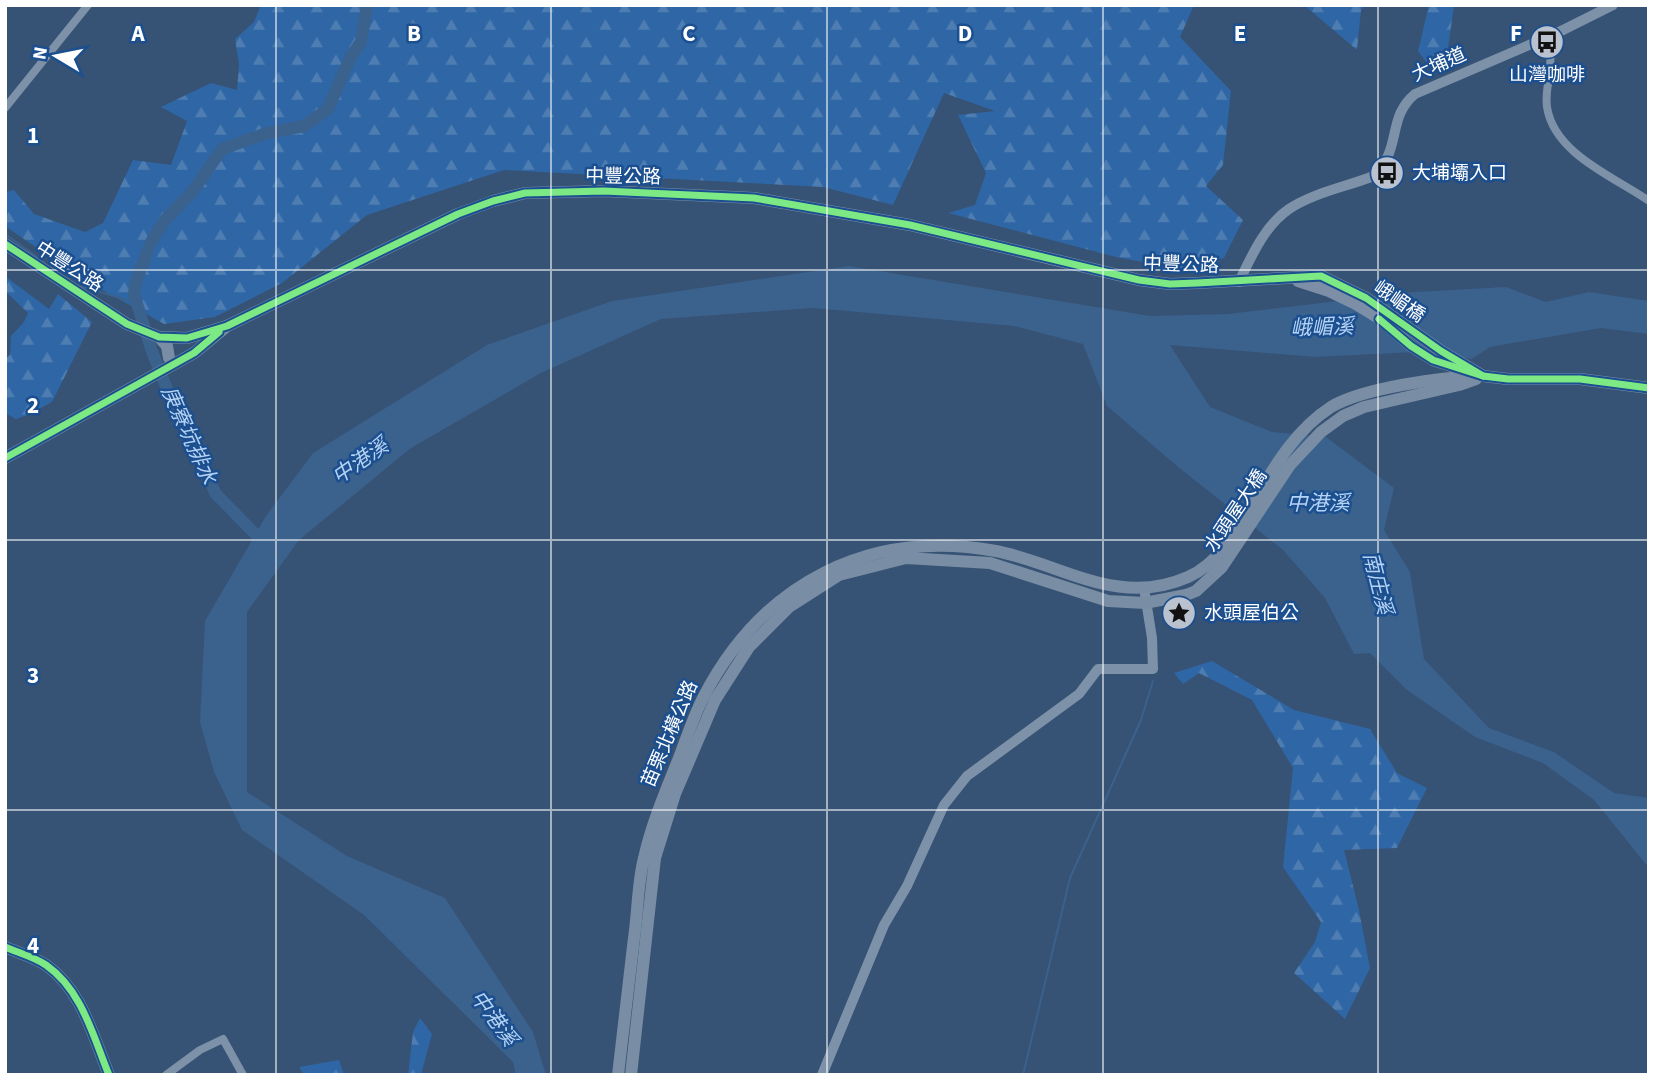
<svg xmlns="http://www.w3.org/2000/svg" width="1654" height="1080" font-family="'Source Sans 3','Noto Sans TC',sans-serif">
<defs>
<pattern id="forest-firs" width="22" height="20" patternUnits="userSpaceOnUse" patternTransform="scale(1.75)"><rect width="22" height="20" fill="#2f66a5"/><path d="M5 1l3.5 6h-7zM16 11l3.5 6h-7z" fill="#4e7db2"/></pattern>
</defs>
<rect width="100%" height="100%" fill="#365274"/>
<g fill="url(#forest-firs)">
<path d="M261,5H1194L1180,37L1231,91L1223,165L1206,186L1243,220L1224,258L1184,270L1116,257L948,213L975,205L986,173L958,115L995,111L944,93L893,205L823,187L504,170L367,215L282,283L215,317L164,324L79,277L5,226V192L14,190L34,214L85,232L103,223L133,160L171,165L187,121L161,107L211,83L237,90L239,64L235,39L254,22Z"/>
<path d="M1304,5H1365L1361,10L1357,50Z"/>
<path d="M1429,5H1454L1446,63L1430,67L1418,51Z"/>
<path d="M5,276L49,309L58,294L92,322L52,402L28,415L16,419L5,413V359L10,355L11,336L24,322L28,313L5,291Z"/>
<path d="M1212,661L1294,710L1370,729L1397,773L1427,788L1397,848L1344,850L1359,910L1370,968L1345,1019L1294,973L1315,942L1321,922L1283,867L1293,768L1252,700L1199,673L1183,684L1174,673Z"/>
<path d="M420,1018L432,1034L421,1075H408L413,1032Z"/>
<path d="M339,1060L344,1075H304L299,1067Z"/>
</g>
<path fill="#3b618d" d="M849,266L1150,316L1228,314L1414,292L1506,287L1546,302L1589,292L1649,301V334L1601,328L1490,347L1472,359L1415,352L1316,357L1170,345L1210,407L1272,432L1326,437L1394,488L1384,530L1410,572L1424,659L1489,728L1554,752L1614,793L1649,798V868L1594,800L1543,763L1475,737L1407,690L1370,653L1354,654L1325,598L1283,550L1178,467L1107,406L1083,344L1014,326L813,308L661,319L541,373L411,448L299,540L247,612V792L347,856L445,898L533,1032L546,1075H516L513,1062L364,915L242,830L214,772L200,722L205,621L266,516L313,453L487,345L612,301Z"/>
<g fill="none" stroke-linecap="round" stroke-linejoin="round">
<g stroke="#3b618d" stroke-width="2">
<path d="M5,234L44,262"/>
<path d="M80,286L137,303"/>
<path d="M1023,1075L1070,878L1141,720L1153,681"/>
</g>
<path stroke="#3b618d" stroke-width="12" d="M262,541L215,493L198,448L169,394L151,349L134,294L136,282L151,242L165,220L193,191L222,149L264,134L304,126L328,109L350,58L361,42L367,5"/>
<g stroke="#7d92a8" stroke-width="8">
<path d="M1550,36C1550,47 1551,58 1550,69C1549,82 1545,94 1547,107C1554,154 1615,177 1649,201"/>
<path d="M5,108L88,5"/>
<path d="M166,1075L200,1050L223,1039L243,1075"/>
</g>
<g stroke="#7d92a8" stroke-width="10">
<path d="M1239,282C1251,257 1265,225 1289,209C1313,193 1345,187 1371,177C1404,151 1385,119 1415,94L1557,33L1613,5"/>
<path d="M822,1075L884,925L907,886L944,805L967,776L1079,694L1098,669H1153L1152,638L1144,588"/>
</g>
<g stroke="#798da4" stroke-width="12">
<path d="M159,337L167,346L169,358"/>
<path d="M5,458L194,353L227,326"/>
<path d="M5,947C19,953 34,957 46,965C82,990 93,1036 109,1075"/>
<path d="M618,1075C624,1026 629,978 635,930C638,906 638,881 644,858C652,823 666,790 679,758C687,737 694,715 704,696C763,583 869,528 996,551C1062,564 1118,608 1188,577C1218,564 1236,532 1252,504C1273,469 1295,430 1331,407C1362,388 1443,377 1479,376"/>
<path d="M631,1075L655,858L675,794L715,700L749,647L789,607L839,575L906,558L990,563L1108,601L1145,603L1186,595L1196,591L1222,567L1290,465L1321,432L1343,416L1364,407L1459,385L1476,379"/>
</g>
<g stroke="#7d8ea7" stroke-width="12">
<path d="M5,244L127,324L159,337L187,338L227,326L458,214L493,201L525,193L604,191L754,198L910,225L1139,280L1170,284L1197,283L1321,276L1366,298L1441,351L1483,376"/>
<path d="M1298,281L1329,291L1354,303L1380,319L1411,346L1433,360L1483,376L1508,379H1580L1649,388"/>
</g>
<g stroke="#1b4f8f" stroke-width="11">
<g id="cycleway">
<path d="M5,244L127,324L159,337L187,338L227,326L458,214L493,201L525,193L604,191L754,198L910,225L1139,280L1170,284L1197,283L1321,276L1366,298L1441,351L1483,376"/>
<path d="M1379,319L1411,346L1433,360L1483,376L1508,379H1580L1649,388"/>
<path d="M5,458L194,353L219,332"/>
<path d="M5,947C19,953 34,957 46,965C82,990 93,1036 109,1075"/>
</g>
</g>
<use href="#cycleway" stroke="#7ce984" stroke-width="7"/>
</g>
<path fill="none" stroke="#fff" stroke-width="2" stroke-opacity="0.55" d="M276,5V1075M551,5V1075M827,5V1075M1103,5V1075M1378,5V1075M5,270H1649M5,540H1649M5,810H1649"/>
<defs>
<g id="bus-disc" transform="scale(1.75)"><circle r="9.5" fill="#b9c2ce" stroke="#1b4f8f"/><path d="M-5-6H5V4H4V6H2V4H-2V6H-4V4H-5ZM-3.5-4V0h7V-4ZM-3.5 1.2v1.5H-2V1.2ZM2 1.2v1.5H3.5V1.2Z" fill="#111"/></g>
<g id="sight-disc" transform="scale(1.75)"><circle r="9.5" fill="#b9c2ce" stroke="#1b4f8f"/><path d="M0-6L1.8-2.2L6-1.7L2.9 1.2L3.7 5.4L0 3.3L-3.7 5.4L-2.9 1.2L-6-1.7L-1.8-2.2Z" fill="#111"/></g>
</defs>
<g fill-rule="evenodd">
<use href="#bus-disc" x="1547" y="42"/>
<use href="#bus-disc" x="1387" y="173"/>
<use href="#sight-disc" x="1179" y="613"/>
</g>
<g text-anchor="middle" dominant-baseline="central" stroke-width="5" stroke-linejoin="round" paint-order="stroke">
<g font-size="19" fill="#fff" stroke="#1b4f8f">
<text transform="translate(1439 65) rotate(-24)">大埔道</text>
<text transform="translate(623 177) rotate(1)">中豐公路</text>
<text transform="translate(1181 265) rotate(2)">中豐公路</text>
<text transform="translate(69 267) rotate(33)">中豐公路</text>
<text transform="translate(1399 302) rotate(35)">峨嵋橋</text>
<text transform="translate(1236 511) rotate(-56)">水頭屋大橋</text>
<text transform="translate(670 734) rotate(-67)">苗栗北橫公路</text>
</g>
<g font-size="19" fill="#fff" stroke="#1b4f8f" text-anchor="start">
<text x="1547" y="75" text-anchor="middle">山灣咖啡</text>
<text x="1412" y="173">大埔壩入口</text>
<text x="1204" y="613">水頭屋伯公</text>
</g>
<g font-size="21" font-style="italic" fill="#b5d3f5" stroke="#1b4f8f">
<text transform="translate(1322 327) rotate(-2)">峨嵋溪</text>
<text transform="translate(189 435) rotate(66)">庚寮坑排水</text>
<text transform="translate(360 461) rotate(-35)">中港溪</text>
<text x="1318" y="503">中港溪</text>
<text transform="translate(1378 583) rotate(76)">南庄溪</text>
<text transform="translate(494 1018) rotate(54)">中港溪</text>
</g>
</g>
<g font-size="23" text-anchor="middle" font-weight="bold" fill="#fff" stroke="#1b4f8f" stroke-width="5" stroke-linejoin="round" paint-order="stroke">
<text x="138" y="41">A</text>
<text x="414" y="41">B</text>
<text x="689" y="41">C</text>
<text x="965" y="41">D</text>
<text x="1240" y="41">E</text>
<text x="1516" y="41">F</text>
<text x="33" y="143">1</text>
<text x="33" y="413">2</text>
<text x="33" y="683">3</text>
<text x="33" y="953">4</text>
</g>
<rect width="1654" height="1080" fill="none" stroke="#ffffff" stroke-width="14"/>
<g transform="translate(56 56) rotate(280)" stroke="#1b4f8f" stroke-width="5" paint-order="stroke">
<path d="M0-5L12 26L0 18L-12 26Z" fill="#ffffff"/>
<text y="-10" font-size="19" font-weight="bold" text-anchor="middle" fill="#ffffff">N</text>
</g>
</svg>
